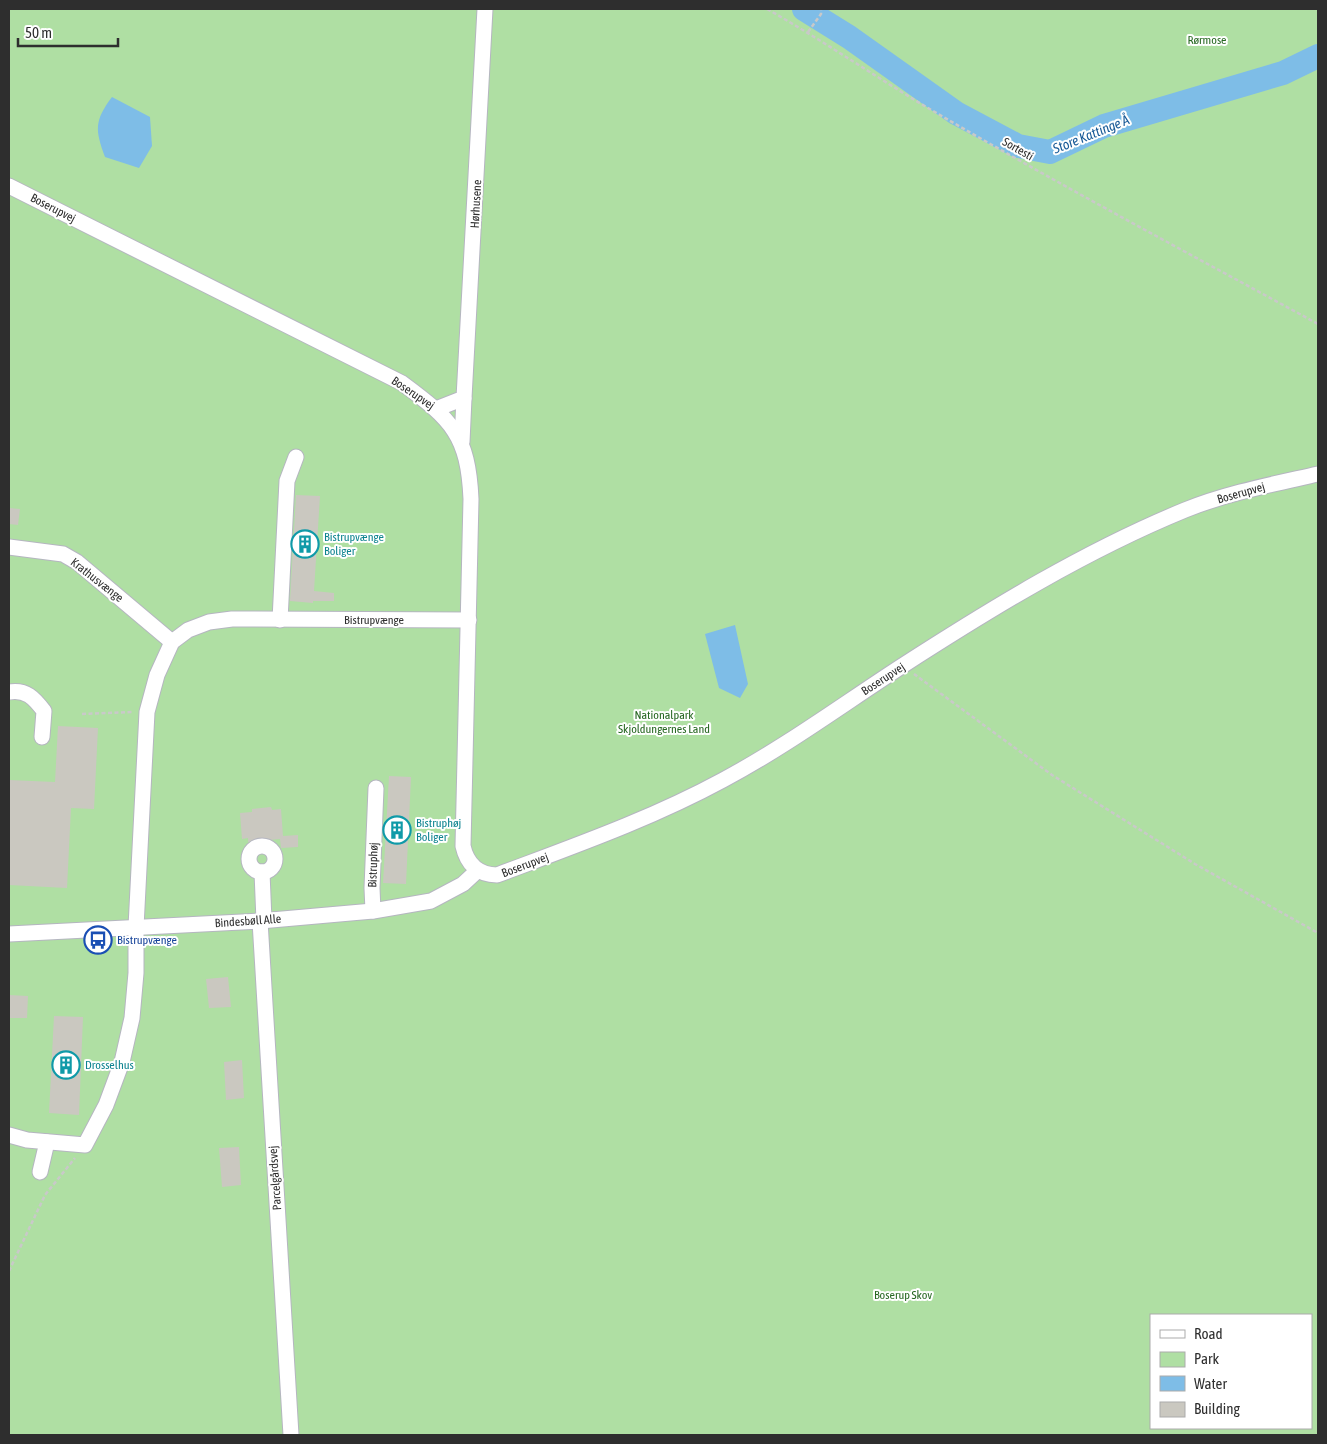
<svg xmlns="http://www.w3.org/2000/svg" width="1327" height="1444" font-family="'Asap Condensed',sans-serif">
<rect width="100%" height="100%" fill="#eeeae2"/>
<path fill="#afdfa3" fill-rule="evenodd" d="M9,9H1318V1435H9ZM1151,1315H1311V1428H1151Z"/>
<g fill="#7ebde7">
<path d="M112,97L150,117L152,146L139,168L105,157C95,130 94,121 112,97Z"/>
<path d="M735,625L748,684L740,698L719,688L705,634Z"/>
</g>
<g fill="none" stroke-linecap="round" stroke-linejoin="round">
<path stroke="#7ebde7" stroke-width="24" d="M804,9L849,37L956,113L1018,146L1050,152L1104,126L1283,73L1318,56"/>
</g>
<g fill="#cac8c0">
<path d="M296,495L320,496L314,591L334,593V601H313V603L290,601Z"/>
<path d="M9,508L20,509L18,525L9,524Z"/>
<path d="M58,726L98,728L94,809L71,808L67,888L9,885V780L55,782Z"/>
<path d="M389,776L411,777L406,884L383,883Z"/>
<path d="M271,807L272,810L281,809L283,836L298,835V847L281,848L280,839L248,842V838L242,839L240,813L252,812V809Z"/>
<path d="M228,977L231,1007L209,1008L206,979Z"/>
<path d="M9,995L28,996L27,1018H9Z"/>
<path d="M54,1016L83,1017L79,1115L49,1113Z"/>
<path d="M242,1060L244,1098L226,1100L224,1062Z"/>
<path d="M239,1147L241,1185L222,1187L219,1148Z"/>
</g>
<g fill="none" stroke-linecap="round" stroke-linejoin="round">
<g stroke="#b5b6c0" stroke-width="17">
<g id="minor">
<path d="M9,186L402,383C452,420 468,435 471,499L463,846C467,864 478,875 497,875C574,846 651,819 723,780C785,747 842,705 902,666C992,608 1085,551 1185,510C1227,493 1274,484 1318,474"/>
<path d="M436,409L464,398L485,9"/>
<path d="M462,442L464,398"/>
<path d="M9,547L63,554L77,562L172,642"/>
<path d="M280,620L287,481L296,457"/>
<path d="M9,692C26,689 34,698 44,711L42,737"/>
<circle cx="262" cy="859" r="13"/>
<path d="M262,872L264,921"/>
<path d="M373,911L372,888L376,788"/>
<path d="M260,921L291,1435"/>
<path d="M9,934L260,921L373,911L431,901L463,884L477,871"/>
<path d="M9,1135L27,1140L85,1145L106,1105L122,1062L132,1018L136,973V927L147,712L157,675L172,642L188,630L209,622L232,619L469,620"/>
<path d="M40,1172L47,1142"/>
</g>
</g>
<g stroke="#c9c9c9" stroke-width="2.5" stroke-dasharray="4 2.5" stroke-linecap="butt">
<path d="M767,9C822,40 874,76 928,108C1056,183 1188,253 1318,324"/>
<path d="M808,32L821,14V9"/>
<path d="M914,674L1052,775L1195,864L1318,933"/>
<path d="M82,714L133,712"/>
<path d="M9,1271L45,1195L75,1158"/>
</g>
<use href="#minor" stroke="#fff" stroke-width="15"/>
</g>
<defs>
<g id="building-ring" transform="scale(1.4375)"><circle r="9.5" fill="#fff" stroke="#0f9aa8" stroke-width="1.5"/><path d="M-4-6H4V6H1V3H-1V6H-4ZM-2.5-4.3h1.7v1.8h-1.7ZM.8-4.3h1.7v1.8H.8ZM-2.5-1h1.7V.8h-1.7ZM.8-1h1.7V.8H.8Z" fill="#0f9aa8"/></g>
<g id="bus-ring" transform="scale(1.4375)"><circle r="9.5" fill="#fff" stroke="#1a4fb4" stroke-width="1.5"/><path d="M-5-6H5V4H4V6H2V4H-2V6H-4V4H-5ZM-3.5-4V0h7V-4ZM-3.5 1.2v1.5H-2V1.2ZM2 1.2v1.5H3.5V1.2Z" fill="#1a4fb4"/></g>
</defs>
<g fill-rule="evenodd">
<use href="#building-ring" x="305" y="544"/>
<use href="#building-ring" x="397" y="830"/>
<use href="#bus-ring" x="98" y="940"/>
<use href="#building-ring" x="66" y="1065"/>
</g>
<g text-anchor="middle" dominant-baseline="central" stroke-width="4" stroke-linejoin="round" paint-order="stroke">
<g font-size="12" fill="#266721" stroke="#fff">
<text x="1207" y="40">Rørmose</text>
<text x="664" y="715">Nationalpark<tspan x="664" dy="14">Skjoldungernes Land</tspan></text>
<text x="903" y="1295">Boserup Skov</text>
</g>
<g font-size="12" fill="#2e2e2e" stroke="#fff">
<text transform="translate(1018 149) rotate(30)">Sortesti</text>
<text transform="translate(476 204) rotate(-87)">Hørhusene</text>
<text transform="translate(53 208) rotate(27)">Boserupvej</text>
<text transform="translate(413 393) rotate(34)">Boserupvej</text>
<text transform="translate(1241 493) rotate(-16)">Boserupvej</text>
<text transform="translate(97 580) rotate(38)">Krathusvænge</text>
<text x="374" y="620">Bistrupvænge</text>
<text transform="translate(883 679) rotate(-33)">Boserupvej</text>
<text transform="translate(373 865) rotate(-88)">Bistruphøj</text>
<text transform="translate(525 865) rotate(-21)">Boserupvej</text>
<text transform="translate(248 921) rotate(-4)">Bindesbøll Alle</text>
<text transform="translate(275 1178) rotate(-94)">Parcelgårdsvej</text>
</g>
<g font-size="12" fill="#0d838f" stroke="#fff" text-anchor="start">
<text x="324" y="537">Bistrupvænge<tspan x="324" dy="14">Boliger</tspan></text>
<text x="416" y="823">Bistruphøj<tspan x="416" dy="14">Boliger</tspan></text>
<text x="85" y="1065">Drosselhus</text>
</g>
<g font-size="12" fill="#164399" stroke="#fff" text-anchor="start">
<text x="117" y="940">Bistrupvænge</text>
</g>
<g font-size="14" font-style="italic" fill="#185a97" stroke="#fff">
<text transform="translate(1091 134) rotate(-22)">Store Kattinge Å</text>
</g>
</g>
<rect width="1327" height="1444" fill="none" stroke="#2e2e2e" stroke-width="20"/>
<rect x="1150" y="1314" width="162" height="115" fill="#ffffff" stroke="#ababab"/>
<rect x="1160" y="1330" width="25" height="8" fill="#ffffff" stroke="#ababab"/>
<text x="1194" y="1339" font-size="15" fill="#2e2e2e">Road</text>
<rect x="1160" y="1352" width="25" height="15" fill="#afdfa3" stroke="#ababab"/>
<text x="1194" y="1364" font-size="15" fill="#2e2e2e">Park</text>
<rect x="1160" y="1376" width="25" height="15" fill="#7ebde7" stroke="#ababab"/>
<text x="1194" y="1389" font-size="15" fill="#2e2e2e">Water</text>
<rect x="1160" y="1402" width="25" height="15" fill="#cac8c0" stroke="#ababab"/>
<text x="1194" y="1414" font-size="15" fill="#2e2e2e">Building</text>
<path d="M18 38v8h100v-8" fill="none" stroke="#2e2e2e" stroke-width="2.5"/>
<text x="25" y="38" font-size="15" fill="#2e2e2e" stroke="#ffffff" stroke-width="4" paint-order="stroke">50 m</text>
</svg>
